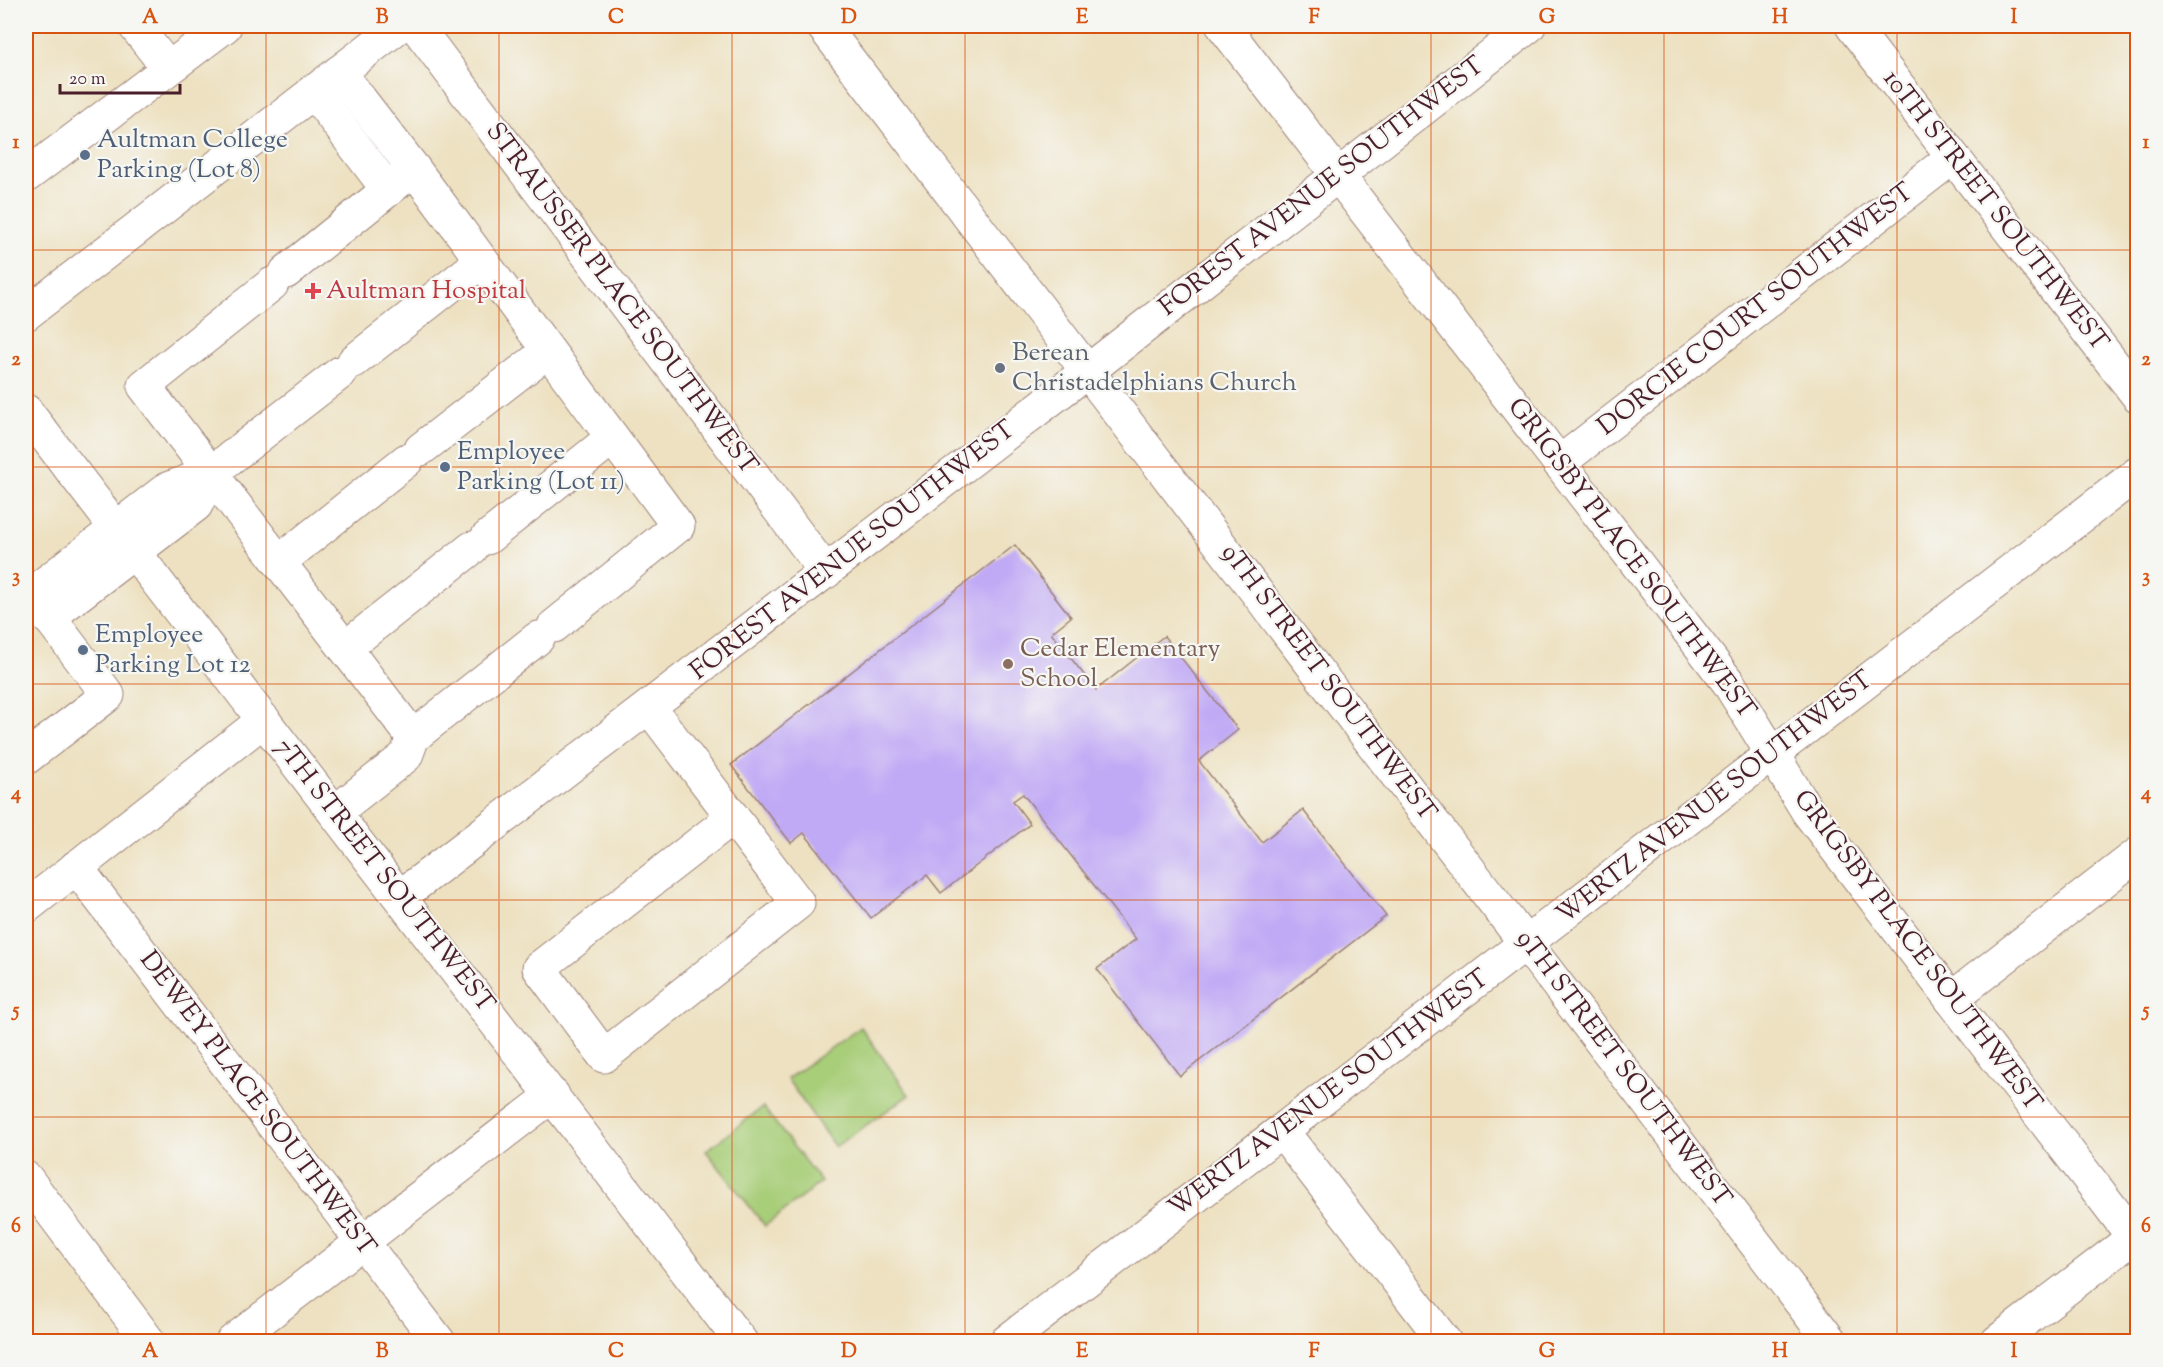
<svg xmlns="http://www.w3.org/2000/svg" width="2163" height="1367" font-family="'Sorts Mill Goudy',serif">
<rect width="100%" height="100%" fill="#f6f6f2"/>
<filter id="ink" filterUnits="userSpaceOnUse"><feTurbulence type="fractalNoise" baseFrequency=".0167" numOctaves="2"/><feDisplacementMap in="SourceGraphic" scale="12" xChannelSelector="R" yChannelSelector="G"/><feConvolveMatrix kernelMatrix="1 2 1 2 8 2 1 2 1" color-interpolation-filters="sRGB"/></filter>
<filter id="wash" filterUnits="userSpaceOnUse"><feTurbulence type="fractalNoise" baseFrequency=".008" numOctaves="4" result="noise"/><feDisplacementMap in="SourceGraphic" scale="24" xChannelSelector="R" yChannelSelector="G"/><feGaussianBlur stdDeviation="1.35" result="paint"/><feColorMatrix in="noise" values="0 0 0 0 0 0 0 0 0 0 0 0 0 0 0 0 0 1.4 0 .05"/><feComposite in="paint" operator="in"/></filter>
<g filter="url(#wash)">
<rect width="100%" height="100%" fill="#ede1c1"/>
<g fill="#a8ce79" stroke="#797652" stroke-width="1.5">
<path d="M861,1027L909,1095L835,1147L787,1079Z"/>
<path d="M763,1107L821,1182L765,1226L706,1151Z"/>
</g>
<g id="blocks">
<path fill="#c0a9f5" d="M1015,545L1071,617L1051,633L1096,690L1164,636L1238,730L1199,761L1262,842L1303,810L1386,916L1180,1076L1097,969L1136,939L1023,794L1013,801L1030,824L941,893L927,875L871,918L804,833L791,843L731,765Z"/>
</g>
</g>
<g filter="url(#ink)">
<use href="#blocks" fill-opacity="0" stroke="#9c8076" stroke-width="1.5"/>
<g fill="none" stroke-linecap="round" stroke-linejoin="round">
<g stroke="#9c8076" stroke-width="35">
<g id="minor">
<path d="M135,26L168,68"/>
<path d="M416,26L826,572"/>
<path d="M823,26L1831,1342"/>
<path d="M1223,26L1728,682L1808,812L2138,1243"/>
<path d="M1852,26L2138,396"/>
<path d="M339,72L414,169"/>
<path d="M313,91L388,190"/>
<path d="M26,176L225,26"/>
<path d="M286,272L414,169L678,526L554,626"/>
<path d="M272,284L144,386L413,737"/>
<path d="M26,314L399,26"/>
<path d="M354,361L482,261"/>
<path d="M26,411L741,1342"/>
<path d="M421,449L548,351"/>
<path d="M1559,463L1953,157"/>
<path d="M487,538L612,438"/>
<path d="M279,562L407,460"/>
<path d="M26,587L108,695L26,758"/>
<path d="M31,594L167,489L211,473L340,373"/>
<path d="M48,618L196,505L211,473"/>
<path d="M345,648L472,548"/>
<path d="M649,707L798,903L604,1056L539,968L733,817"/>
<path d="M335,812L406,756L413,737L538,638"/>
<path d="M76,867L439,1342"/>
<path d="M401,896L1089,370L1529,26"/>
<path d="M26,907L264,720"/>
<path d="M1951,999L2138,854"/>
<path d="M1282,1131L1445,1342"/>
<path d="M26,1178L149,1342"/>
<path d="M232,1342L553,1095"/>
<path d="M1006,1342L2138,473"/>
<path d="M1997,1342L2138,1234"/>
</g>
</g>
<use href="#minor" stroke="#fff" stroke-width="33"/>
</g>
</g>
<path fill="none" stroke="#d8530f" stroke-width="1.5" stroke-opacity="0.55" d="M266,26V1342M499,26V1342M732,26V1342M965,26V1342M1198,26V1342M1431,26V1342M1664,26V1342M1897,26V1342M26,250H2138M26,467H2138M26,684H2138M26,900H2138M26,1117H2138"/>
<g fill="#5c6f8a" stroke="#f6f6f2" stroke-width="2">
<circle cx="85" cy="155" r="6"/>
<circle cx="445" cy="467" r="6"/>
<circle cx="83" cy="650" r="6"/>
</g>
<path fill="#e0444e" stroke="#f6f6f2" stroke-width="2" d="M310 282h6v6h6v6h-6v6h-6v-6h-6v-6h6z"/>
<circle fill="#6b7280" stroke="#f6f6f2" stroke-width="2" cx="1000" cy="368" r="6"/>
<circle fill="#8d6e63" stroke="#f6f6f2" stroke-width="2" cx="1008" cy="664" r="6"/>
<g text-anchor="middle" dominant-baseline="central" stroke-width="4.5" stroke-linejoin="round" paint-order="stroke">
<g font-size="26" fill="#4e5e75" stroke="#f6f6f2" text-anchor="start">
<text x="97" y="140">Aultman College<tspan x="97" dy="30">Parking (Lot 8)</tspan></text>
<text x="457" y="452">Employee<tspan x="457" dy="30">Parking (Lot 11)</tspan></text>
<text x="95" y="635">Employee<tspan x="95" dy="30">Parking Lot 12</tspan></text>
</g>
<g font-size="26" fill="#4a1f2b" stroke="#f6f6f2">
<text transform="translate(1322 187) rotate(-38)">FOREST AVENUE SOUTHWEST</text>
<text transform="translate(1995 211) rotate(52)">10TH STREET SOUTHWEST</text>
<text transform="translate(621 299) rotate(53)">STRAUSSER PLACE SOUTHWEST</text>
<text transform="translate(1756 310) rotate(-38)">DORCIE COURT SOUTHWEST</text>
<text transform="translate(853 551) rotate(-38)">FOREST AVENUE SOUTHWEST</text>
<text transform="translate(1631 559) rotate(53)">GRIGSBY PLACE SOUTHWEST</text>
<text transform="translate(1328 683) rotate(53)">9TH STREET SOUTHWEST</text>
<text transform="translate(1715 798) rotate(-38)">WERTZ AVENUE SOUTHWEST</text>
<text transform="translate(384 876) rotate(52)">7TH STREET SOUTHWEST</text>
<text transform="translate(1917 951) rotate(53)">GRIGSBY PLACE SOUTHWEST</text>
<text transform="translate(1623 1069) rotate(53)">9TH STREET SOUTHWEST</text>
<text transform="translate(1329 1094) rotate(-37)">WERTZ AVENUE SOUTHWEST</text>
<text transform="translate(257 1104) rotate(53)">DEWEY PLACE SOUTHWEST</text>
</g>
<g font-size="26" fill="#be3a42" stroke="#f6f6f2" text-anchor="start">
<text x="326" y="291">Aultman Hospital</text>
</g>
<g font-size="26" fill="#5b616d" stroke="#f6f6f2" text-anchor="start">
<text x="1012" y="353">Berean<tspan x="1012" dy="30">Christadelphians Church</tspan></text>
</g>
<g font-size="26" fill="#785e54" stroke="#f6f6f2" text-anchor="start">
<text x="1020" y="649">Cedar Elementary<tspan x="1020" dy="30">School</tspan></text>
</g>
</g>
<rect width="2163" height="1367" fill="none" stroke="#f6f6f2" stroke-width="66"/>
<path d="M60 84v9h120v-9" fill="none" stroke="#4a1f2b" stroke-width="3"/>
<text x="69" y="84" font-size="18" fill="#4a1f2b" stroke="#f6f6f2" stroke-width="4.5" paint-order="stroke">20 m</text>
<rect x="33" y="33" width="2097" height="1301" fill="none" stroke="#d8530f" stroke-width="2"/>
<g font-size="20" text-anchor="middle" font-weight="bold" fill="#d8530f">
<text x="150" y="23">A</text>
<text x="382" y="23">B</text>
<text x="616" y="23">C</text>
<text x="849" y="23">D</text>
<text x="1082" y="23">E</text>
<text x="1314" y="23">F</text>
<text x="1547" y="23">G</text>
<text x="1780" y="23">H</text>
<text x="2014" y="23">I</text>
<text x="16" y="148">1</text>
<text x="2146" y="148">1</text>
<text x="16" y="365">2</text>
<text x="2146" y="365">2</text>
<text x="16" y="582">3</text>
<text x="2146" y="582">3</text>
<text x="16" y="799">4</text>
<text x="2146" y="799">4</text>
<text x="16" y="1016">5</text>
<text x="2146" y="1016">5</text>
<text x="16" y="1232">6</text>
<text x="2146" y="1232">6</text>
<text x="150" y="1357">A</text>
<text x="382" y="1357">B</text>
<text x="616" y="1357">C</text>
<text x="849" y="1357">D</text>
<text x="1082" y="1357">E</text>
<text x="1314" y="1357">F</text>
<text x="1547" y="1357">G</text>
<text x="1780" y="1357">H</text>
<text x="2014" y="1357">I</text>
</g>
</svg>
